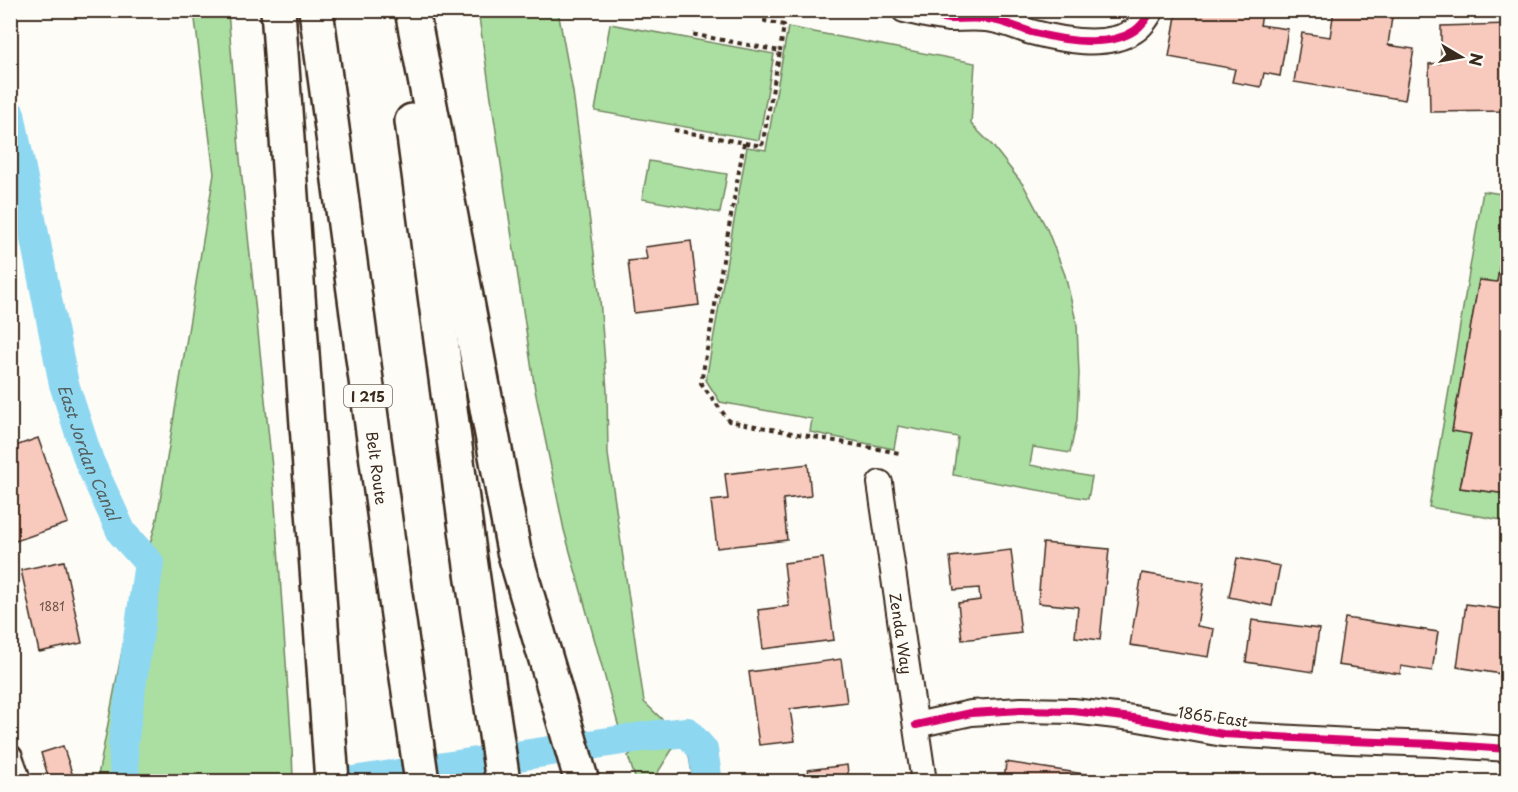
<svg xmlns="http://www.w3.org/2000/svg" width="1518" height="792" font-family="'Playpen Sans',sans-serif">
<rect width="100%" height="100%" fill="#fdfcf7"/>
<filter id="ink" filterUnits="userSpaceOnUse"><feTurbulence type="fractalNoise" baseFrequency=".0167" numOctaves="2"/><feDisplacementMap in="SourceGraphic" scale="12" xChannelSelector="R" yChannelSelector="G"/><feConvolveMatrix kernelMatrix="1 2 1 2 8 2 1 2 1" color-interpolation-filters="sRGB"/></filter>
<g filter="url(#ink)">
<g fill="#aadfa1" stroke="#728460" stroke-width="1.5">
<path d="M194,11H228L239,149L273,477L292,748L293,781H97L126,630L157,519L214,174Z"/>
<path d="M478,11H558L573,92L600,299L607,391L608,454L644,702L672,729L621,735L564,530L535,390Z"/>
<path d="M610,24L774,54L759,140L595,111Z"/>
<path d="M788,27L975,63L971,124L992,145L1024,186L1047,229L1065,275L1077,325L1079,374L1077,420L1070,453L1033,447L1030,465L1092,477L1088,499L953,475L958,437L898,426L894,449L810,432L812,419L720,402L706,380L747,147L766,150Z"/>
<path d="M649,161L727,174L720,213L642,199Z"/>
<path d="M1483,191L1507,195V219L1497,282L1479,280L1452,431L1471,434L1460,488L1507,494V521L1429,507Z"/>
<path d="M675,745L658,772L661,781H636L628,756L634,751Z"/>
</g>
<path fill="#8ed7f0" stroke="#6d929c" stroke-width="1.5" d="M692,720L714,747L719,781H693L689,756L681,743L663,745V721Z"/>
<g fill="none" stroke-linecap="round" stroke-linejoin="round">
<g stroke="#8ed7f0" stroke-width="30">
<path id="s1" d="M10,114L64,384L89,461L122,533L149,563L123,744L125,782"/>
<path d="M346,782L649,736L687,732L703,750L708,782"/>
</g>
</g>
<g fill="#f8c9bd" stroke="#3b2a1e" stroke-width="1.5">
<path d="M1177,10L1204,15L1205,10H1263L1260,25L1288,29L1280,76L1264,73L1261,87L1232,82L1235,69L1169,57Z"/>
<path d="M1334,10H1393L1388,45L1414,49L1405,100L1294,82L1302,33L1330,37Z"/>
<path d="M1508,24V111L1430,112L1429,64L1441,63V26Z"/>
<path d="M1507,219H1508V494L1460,488L1471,434L1452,431L1479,280L1497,282Z"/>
<path d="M691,241L699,305L634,313L628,261L647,259L645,247Z"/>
<path d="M38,438L68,523L10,543V448Z"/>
<path d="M808,464L811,496L783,499L787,540L717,548L711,501L728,499L725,474Z"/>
<path d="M1043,543L1109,549L1100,640L1075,637L1078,607L1038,603Z"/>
<path d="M1011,550L1021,633L962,640L958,603L980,600L979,588L954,590L950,557Z"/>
<path d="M823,558L834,640L763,649L758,610L789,606L784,563Z"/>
<path d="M1237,558L1280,566L1272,606L1229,597Z"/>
<path d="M64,561L82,643L39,652L21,570Z"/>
<path d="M1142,573L1204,583L1197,626L1214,629L1209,657L1130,645Z"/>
<path d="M1466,604L1508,610V675L1457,667Z"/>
<path d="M1345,618L1438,632L1432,671L1401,666L1400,674L1338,665Z"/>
<path d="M1252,620L1319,629L1313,672L1246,662Z"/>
<path d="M841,659L847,702L790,709L795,741L759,745L749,672Z"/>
<path d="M63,746L75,782H50L41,753Z"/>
<path d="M1006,762L1097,776L1096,782H1004Z"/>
<path d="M847,765L849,782H810L808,770Z"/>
</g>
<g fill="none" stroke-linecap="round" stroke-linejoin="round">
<g stroke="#3b2a1e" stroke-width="28">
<g id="street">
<path d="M904,10C919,14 934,17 949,19C961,19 974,18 986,19C1001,20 1016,27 1031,32C1061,40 1106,49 1134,31C1142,26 1147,18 1152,10"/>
<path id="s2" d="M880,483L924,782"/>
<path d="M916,725L971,713L1021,710L1073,711L1133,718L1223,734L1351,741L1435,744L1508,749"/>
<path d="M10,757L19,782"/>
</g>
</g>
<g stroke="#3b2a1e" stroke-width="38">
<g id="highway">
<path d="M278,10L332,782"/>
<path id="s3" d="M316,10L394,587L422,782"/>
<path d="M412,10L514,551L582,782"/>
<path d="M412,121L469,552L503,782"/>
</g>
</g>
<g stroke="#3b2a1e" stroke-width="4" stroke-dasharray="4.5 4.5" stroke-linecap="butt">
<path d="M767,10L765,21L784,25L780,51"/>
<path d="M674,130L762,146L780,51L691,34"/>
<path d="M744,143L701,383L729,421L899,453"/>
</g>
<use href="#street" stroke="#fdfcf7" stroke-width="24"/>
<use href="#highway" stroke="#fdfcf7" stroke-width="33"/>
<g stroke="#fdfcf7" stroke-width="11">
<g id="cycleway">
<path d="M904,10C919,14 934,17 949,19C961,19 974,18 986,19C1001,20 1016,27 1031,32C1061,40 1106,49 1134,31C1142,26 1147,18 1152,10"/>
<path d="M916,725L971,713L1021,710L1073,711L1133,718L1223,734L1351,741L1435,744L1508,749"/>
</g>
</g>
<use href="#cycleway" stroke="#d6006c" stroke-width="8"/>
</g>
</g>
<g text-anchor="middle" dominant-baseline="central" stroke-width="5" stroke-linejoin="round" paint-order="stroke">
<g font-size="12" fill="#6a5246">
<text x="52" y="606">1881</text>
</g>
<rect fill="#fdfcf7" stroke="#75695f" stroke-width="1.5" x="344" y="385" width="48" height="22" rx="4.5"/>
<g font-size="14" font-weight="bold" fill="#3b2a1e">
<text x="368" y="396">I 215</text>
</g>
<g font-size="15" fill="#3b2a1e" stroke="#fdfcf7">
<text stroke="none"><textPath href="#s3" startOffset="462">Belt Route</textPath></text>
<text stroke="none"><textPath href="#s2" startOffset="152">Zenda Way</textPath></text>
<text transform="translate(1213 716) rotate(8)">1865 East</text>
</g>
<g font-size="16" font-style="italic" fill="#545e5d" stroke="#fdfcf7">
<text stroke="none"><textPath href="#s1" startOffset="348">East Jordan Canal</textPath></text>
</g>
</g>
<rect width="1518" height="792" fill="none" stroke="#fdfcf7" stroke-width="36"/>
<rect x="18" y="18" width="1482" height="756" fill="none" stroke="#3b2a1e" stroke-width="2" filter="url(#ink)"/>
<g transform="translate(1461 57) rotate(100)" stroke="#fdfcf7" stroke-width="4.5" paint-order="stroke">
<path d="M0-4.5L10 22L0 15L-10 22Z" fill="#3b2a1e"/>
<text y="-9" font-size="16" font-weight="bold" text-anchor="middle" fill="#3b2a1e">N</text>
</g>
</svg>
